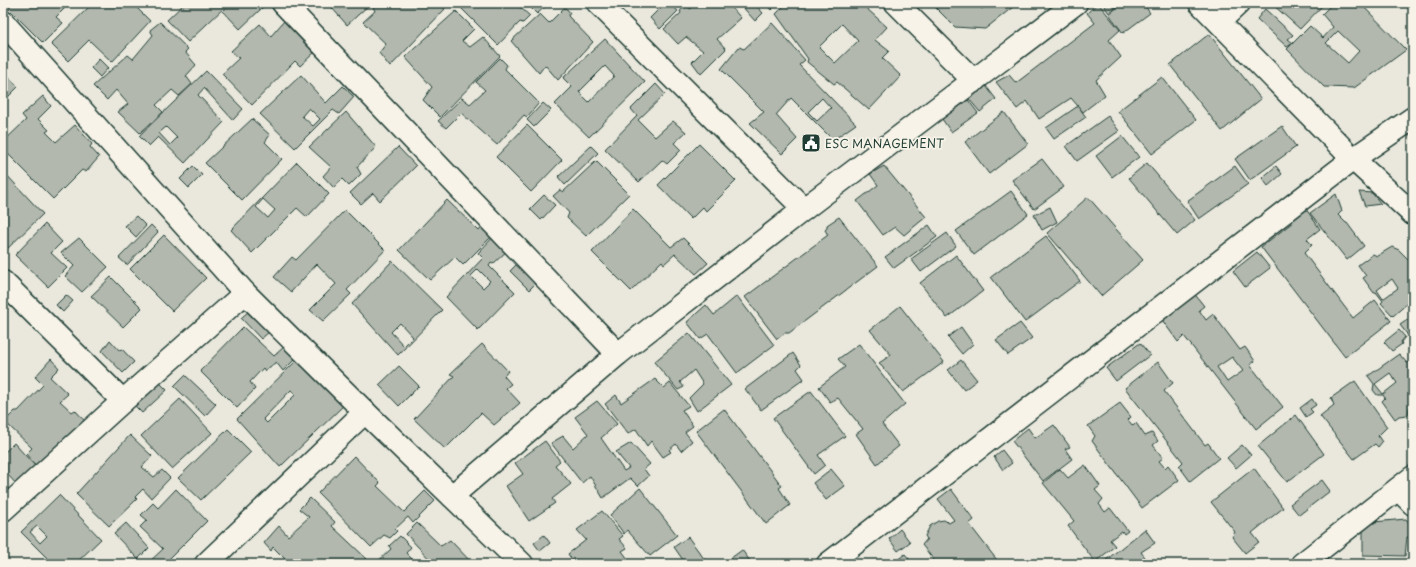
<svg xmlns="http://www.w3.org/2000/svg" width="1416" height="567" font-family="'Playpen Sans',sans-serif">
<rect width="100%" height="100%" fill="#eae8dd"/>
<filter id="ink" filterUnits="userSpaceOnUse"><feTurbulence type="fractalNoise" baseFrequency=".025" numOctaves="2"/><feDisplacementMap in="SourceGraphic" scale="8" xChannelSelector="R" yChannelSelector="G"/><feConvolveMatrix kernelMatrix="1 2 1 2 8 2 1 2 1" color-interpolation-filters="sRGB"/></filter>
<g filter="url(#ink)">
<g fill="#b2b8ae" stroke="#1f3d34" fill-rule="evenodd">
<path d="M3,3H70L56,17L63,23L43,43Z"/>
<path d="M93,3H132L150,21L112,62L89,40L68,61L51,44Z"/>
<path d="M185,3H225L227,5L188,42L167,20Z"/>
<path d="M231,3H259L263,7L240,29L223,11Z"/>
<path d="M336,3H369L370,4L347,25L332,8Z"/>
<path d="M377,3H438L445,9L390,67L379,53L386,44L363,22L375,11L373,7Z"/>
<path d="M466,3H515L530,16L523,23L520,22L498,45L461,8Z"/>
<path d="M526,3H549L537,14Z"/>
<path d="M652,3H673L671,5L678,11L660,29L650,18L658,10Z"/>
<path d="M693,3H735L732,8L741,18L717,39L726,49L701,74L692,62L703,51L686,37L678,44L664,29L681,13L680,11L686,6L691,9L694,5Z"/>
<path d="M743,3H754L763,13L755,21L741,5Z"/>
<path d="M765,3H778L771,10Z"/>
<path d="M787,3H869L865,7L887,27L875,40L889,51L882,58L901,76L869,110L837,82L834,84L807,62L808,59L776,14ZM842,24L858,41L835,63L819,47Z"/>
<path d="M931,3H976L982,9L988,3H1018L985,29L955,27Z"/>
<path d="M1098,3L1120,30L1109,40L1121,57L1096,80L1105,95L1083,112L1071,98L1039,119L1027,101L1017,109L996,82L1009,75L1016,83L1095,23L1087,13Z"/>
<path d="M1102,3H1121L1109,13Z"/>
<path d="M1123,3H1143L1150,13L1123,33L1109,14Z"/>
<path d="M1271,3H1325L1300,29Z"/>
<path d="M1333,3H1360L1406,50L1354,88L1324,87L1287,49L1310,26L1323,38L1333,27L1322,14ZM1338,31L1359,51L1348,63L1326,43Z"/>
<path d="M564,8L567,9L570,13L568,16L593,42L558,80L545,65L539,73L511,41L540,14L549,23Z"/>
<path d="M1265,9L1293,35L1288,39L1293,43L1287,47L1257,19Z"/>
<path d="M456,11L474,29L462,41L470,47L483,37L500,56L440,117L423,100L432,87L405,57Z"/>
<path d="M284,21L315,52L300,66L295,61L252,105L222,74L239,58L231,51L260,24L271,36Z"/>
<path d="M160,22L188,49L185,52L196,65L186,76L192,84L179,96L172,90L156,105L163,112L140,133L118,112L128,104L116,90L107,100L93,86L128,55L133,59L153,35L150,30Z"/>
<path d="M772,23L805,60L799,65L856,124L833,140L791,98L776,115L797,139L782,154L750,123L764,112L721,69L739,47L744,49ZM822,98L831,108L817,121L808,112Z"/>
<path d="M1209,34L1261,99L1222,131L1170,65Z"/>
<path d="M605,39L645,82L589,137L555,104L572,87L563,78ZM605,66L614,76L589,102L579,92Z"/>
<path d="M500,58L507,65L505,69L539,103L527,117L524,115L497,145L461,113L446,128L438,121L462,98L470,104L485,90L476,82Z"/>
<path d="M99,59L108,68L100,77L91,68Z"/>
<path d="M3,70L18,87L3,102Z"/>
<path d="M206,71L243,109L233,120L204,88L198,95L224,122L185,163L158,137L149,146L139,136ZM166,127L177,138L170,145L159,133Z"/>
<path d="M301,75L326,103L343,86L354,97L339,114L333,110L295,148L260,114ZM309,108L320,119L313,126L302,116Z"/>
<path d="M1162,77L1196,120L1152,154L1118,111Z"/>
<path d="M656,84L665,94L638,120L655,137L673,121L686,132L674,143L681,150L667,164L662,160L639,182L605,149L637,116L631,109Z"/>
<path d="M986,86L996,99L980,112L969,99Z"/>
<path d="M43,96L51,106L38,119L49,130L46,132L56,142L75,125L92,144L90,147L99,157L86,172L82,170L53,199L3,149V142L26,120L22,115Z"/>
<path d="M968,100L978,113L951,132L942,119Z"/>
<path d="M543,103L551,110L534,127L527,120Z"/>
<path d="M1078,106L1086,117L1054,139L1046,128Z"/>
<path d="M346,112L376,147L357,167L361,174L349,186L342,179L334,188L323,176L331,167L309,147Z"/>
<path d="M1004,112L1028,144L989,174L965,142Z"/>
<path d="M1108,116L1119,131L1077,161L1066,146Z"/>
<path d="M252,119L270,135L265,142L282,159L242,200L205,163Z"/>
<path d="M3,120L7,124L3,128Z"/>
<path d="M527,125L562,160L531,192L496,157Z"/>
<path d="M1282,126L1296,147L1250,180L1235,159Z"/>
<path d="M1122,136L1139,157L1112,177L1096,156Z"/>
<path d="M699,144L736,181L706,211L703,207L691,219L658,185Z"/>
<path d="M591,146L598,153L565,185L558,177Z"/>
<path d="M398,147L416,166L380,201L373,193L361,204L350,193Z"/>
<path d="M1042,159L1064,187L1034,209L1012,180Z"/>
<path d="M596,161L629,194L586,236L567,218L569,213L553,196L560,190L563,192Z"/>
<path d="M297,162L329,194L307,217L297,208L252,253L231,230ZM263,199L275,210L268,218L256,207Z"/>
<path d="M1147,163L1195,220L1177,235L1129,178Z"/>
<path d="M193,166L202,175L189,188L180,179Z"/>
<path d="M884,166L926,217L904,235L895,227L883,235L857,201L878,185L870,174Z"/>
<path d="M1235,166L1248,184L1199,219L1187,201Z"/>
<path d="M1276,166L1282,174L1268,186L1262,178Z"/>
<path d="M3,171L43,214L5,251L3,249Z"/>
<path d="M1011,191L1028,214L974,255L956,231Z"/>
<path d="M1359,192L1372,193L1381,204L1365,206Z"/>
<path d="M1336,194L1342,211L1338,215L1346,223H1347L1364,246L1347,260L1310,213Z"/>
<path d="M544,195L555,205L541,220L530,209Z"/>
<path d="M1088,197L1143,260L1101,296L1047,233Z"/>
<path d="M447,200L479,231L486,222L495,233L463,265L455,257L430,280L399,250Z"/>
<path d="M1050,207L1057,222L1042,230L1034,215Z"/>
<path d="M633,209L671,247L683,238L708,263L696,274L675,254L664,264L662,261L631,291L592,252Z"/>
<path d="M1306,209L1320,229L1307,239L1312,245L1304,253L1353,318L1375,300L1391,321L1345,357L1261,247L1293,222L1291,220Z"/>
<path d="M345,210L385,250L347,290L351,294L323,321L310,310L336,284L317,264L291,292L274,277L292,257L296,260Z"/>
<path d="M136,216L146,226L136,237L125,226Z"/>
<path d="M839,217L878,266L789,333H785L777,339L745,297L828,235L825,230L827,228V225Z"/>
<path d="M45,224L62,242L51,253L67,268L48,287L15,255Z"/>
<path d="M151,225L158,232L127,265L119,258Z"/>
<path d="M929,225L937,237L894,268L885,257Z"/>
<path d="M947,233L956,246L921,272L911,259Z"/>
<path d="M496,234L509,249L493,264L491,263L489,266L515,292L478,330L446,297L483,258L478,253ZM478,269L490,281L483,288L471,276Z"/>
<path d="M164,235L206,278L172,311L130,269Z"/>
<path d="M1046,236L1080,281L1025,322L991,277Z"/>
<path d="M79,238L108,267L82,292L65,276L74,266L61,253Z"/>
<path d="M1392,247L1399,250L1409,260L1410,257H1413V305L1412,306L1409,302L1393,316L1381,303L1383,301L1376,292L1374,293L1363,278L1366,276L1358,265L1373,254L1377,256ZM1392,279L1398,288L1383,299L1377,290Z"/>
<path d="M1257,252L1270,268L1245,287L1233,271Z"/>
<path d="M956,255L983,291L947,318L920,283Z"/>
<path d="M392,261L442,310L398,355L352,304ZM400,323L413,337L404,346L391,332Z"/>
<path d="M520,261L538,281L529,290L510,271Z"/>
<path d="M111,277L142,308L123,327L91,296Z"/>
<path d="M1193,292L1204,306L1199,310L1206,320L1213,314L1240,350L1245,347L1255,361L1250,365L1283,407L1256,429L1184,336L1178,342L1160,317ZM1232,357L1243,371L1227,382L1217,367Z"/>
<path d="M66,295L73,301L63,312L56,305Z"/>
<path d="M737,296L774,345L737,373L708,334L700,339L687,322L706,305L714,315Z"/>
<path d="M900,306L944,362L903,392L879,363L891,355L870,330Z"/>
<path d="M249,311L269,332L261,339L241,318Z"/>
<path d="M1413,316V342L1400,325Z"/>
<path d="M1020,323L1032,338L1008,355L996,340Z"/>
<path d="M243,327L274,356L286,345L297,357L283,371L276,362L265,371L263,368L250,382L255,389L237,408L200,371Z"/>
<path d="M961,327L973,344L962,354L948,337Z"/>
<path d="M1399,330L1405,337L1401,342L1402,344L1392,351L1384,342Z"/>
<path d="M689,333L731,385L697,411L689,398L703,384L694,370L680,382L684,387L678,390L654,362Z"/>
<path d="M110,340L119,350L122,349L134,362L123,373L102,351Z"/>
<path d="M1140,343L1150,355L1116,381L1106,368Z"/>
<path d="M482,344L508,371L504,376L511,384L506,388L520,403L494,425L481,413L445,449L414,419L454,376L450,374Z"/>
<path d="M859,344L905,404L882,424L899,446L877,464L856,434L863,429L838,398L830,402L819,387L845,367L838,359Z"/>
<path d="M793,353L801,365L797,369L804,379L761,410L745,389Z"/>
<path d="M1399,354L1407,363L1411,361L1413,364V405L1409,408L1408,415L1399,416L1395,419L1382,401L1385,398L1383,395H1377L1373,390L1374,384L1368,376ZM1390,373L1397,383L1383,394L1375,384Z"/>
<path d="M301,356L345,404L280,467L237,419ZM291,390L296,394L267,423L263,419Z"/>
<path d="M51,359L59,368L50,377L68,394L60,401L72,412L75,410L85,421L46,463L41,460L36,466L26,454L32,448L5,422L3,424V415L7,419L15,411H18L43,385L35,377Z"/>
<path d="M961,360L977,380L964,390L948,370Z"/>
<path d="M1158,362L1173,383L1164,391L1205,445L1208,443L1219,458L1190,481L1179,466L1183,462L1125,388Z"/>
<path d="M399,366L419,386L399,406L379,385Z"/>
<path d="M185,375L216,404L205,416L174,386Z"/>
<path d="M655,379L664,388L670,383L689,406L682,410L693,426L685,432L692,441L681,451L676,444L669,450L671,452L663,457L651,441L647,446L636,429L628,434L605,404L616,395L621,403Z"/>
<path d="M1355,381L1387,427L1378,436L1382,442L1378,447L1375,444L1354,459L1320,416L1334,405L1331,398Z"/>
<path d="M159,382L167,390L142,413L135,406Z"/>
<path d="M811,391L845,436L818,455L825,465L814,474L773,418Z"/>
<path d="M180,399L212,433L172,469L141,436Z"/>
<path d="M1312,399L1316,405L1310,409L1313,412L1306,417L1300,408Z"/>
<path d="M597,401L617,424L601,438L624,471L629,468L616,452L631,443L650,464L644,469L649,476L638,486L630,478L603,498L590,476L582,483L551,443L563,436L573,448L588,434L575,417Z"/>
<path d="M1120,403L1131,417L1128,420L1133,426L1136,423L1145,436L1152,433L1158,441L1153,445L1163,458L1159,461L1165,468L1168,465L1179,480L1142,508L1092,441L1095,436L1088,426Z"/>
<path d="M724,409L782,486L779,488L790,505L766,524L696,431Z"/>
<path d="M1296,415L1324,454L1287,482L1258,446Z"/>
<path d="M1054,425L1070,447L1065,449L1072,459L1043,481L1012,441L1028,428L1035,438Z"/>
<path d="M228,429L251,452L201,500L178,478Z"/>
<path d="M130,435L152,456L142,467L154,477L162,470L170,478L151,498L143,489L135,497L137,499L109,526L76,494Z"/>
<path d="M545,441L560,461L555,465L571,484L552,499L555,503L529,521L506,486L523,474L515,463Z"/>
<path d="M14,443L36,467L18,486L8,475L3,480V450L5,452Z"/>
<path d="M1242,445L1251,455L1236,468L1227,458Z"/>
<path d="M1002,450L1012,463L1003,470L994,457Z"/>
<path d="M354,456L380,483L377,486L404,512L425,491L435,501L413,523L408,517L395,529L397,531L390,538L384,535L371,547L318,493Z"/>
<path d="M1085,465L1100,486L1095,490L1103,499L1099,504L1105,512L1110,508L1128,531L1124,534L1122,531L1110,540L1115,546L1095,562L1068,526L1074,521L1043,483L1060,469L1068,478Z"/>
<path d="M1254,468L1283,508L1252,533L1259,542L1245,553L1232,537L1235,532L1211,502Z"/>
<path d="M831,469L845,486L826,500L813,483Z"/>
<path d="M1322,480L1330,491L1299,515L1290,504Z"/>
<path d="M640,488L677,535L650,556L627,530L624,534L610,515Z"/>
<path d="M176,489L207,521L164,564H147L163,549L140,527L147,520L141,515L153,503L158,508Z"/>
<path d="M951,489L974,520L969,524L1000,564H937L922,545L927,539L925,536L930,526L938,521L944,520L949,523L954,520L938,499Z"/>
<path d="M59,495L101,539L75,564H53L21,532ZM37,526L47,536L40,543L30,532Z"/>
<path d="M310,498L335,522L332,526L367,559L362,564H290L273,547L271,551L264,543L279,526L288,536L309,517L299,509Z"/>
<path d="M602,511L623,536L619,539L627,548L622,551L631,563L630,564H575L568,554L586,540L577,530Z"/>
<path d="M1406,519L1413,527L1410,538L1407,537L1405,556L1363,555V523Z"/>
<path d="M126,523L149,548L138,559L114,534Z"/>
<path d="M417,523L441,546L450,540L473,564H434L406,534Z"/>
<path d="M900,529L910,542L898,551L889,539Z"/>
<path d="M1145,529L1155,543L1141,552L1150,564H1101Z"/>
<path d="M544,535L550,543L540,551L534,543Z"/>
<path d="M400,536L411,547L406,553L417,564H375L391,549L389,546Z"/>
<path d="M688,537L708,564H677L683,560L674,547Z"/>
<path d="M742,550L750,561L746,564H723Z"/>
<path d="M905,554L913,564H892Z"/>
<path d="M267,560L272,564H263Z"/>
</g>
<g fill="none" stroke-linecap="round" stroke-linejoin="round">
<g stroke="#1f3d34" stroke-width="25">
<g id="minor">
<path d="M283,3L618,354"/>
<path d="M598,3L804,209"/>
<path d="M896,3L974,81"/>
<path d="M1200,3L1353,159L1413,214"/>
<path d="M3,22L245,293L365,412L522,564"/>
<path d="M1219,22L1239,3"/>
<path d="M3,282L123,401"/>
<path d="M1398,489L1413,504"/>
<path d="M452,496L618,354L804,209L1076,3"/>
<path d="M3,510L123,401L245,293"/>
<path d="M206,564L365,412"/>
<path d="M828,564L1353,159L1413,118"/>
<path d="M1302,564L1413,477"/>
</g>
</g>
<use href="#minor" stroke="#f7f3e8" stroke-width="22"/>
</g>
</g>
<defs>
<g id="civic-square" transform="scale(1)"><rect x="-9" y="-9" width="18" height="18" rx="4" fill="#1f3d34" stroke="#f7f3e8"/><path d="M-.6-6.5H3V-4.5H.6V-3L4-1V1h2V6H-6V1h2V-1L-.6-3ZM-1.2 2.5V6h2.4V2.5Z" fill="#fff"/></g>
</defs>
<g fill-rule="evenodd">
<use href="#civic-square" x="811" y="143"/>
</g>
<g text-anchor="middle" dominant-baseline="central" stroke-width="3.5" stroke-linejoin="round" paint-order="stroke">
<g font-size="12" fill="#1f3d34" stroke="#f7f3e8" text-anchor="start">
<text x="825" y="143">ESC MANAGEMENT</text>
</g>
</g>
<rect width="1416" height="567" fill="none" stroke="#f7f3e8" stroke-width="16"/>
<rect x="8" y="8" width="1400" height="551" fill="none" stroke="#1f3d34" stroke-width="1.5" filter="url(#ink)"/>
</svg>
